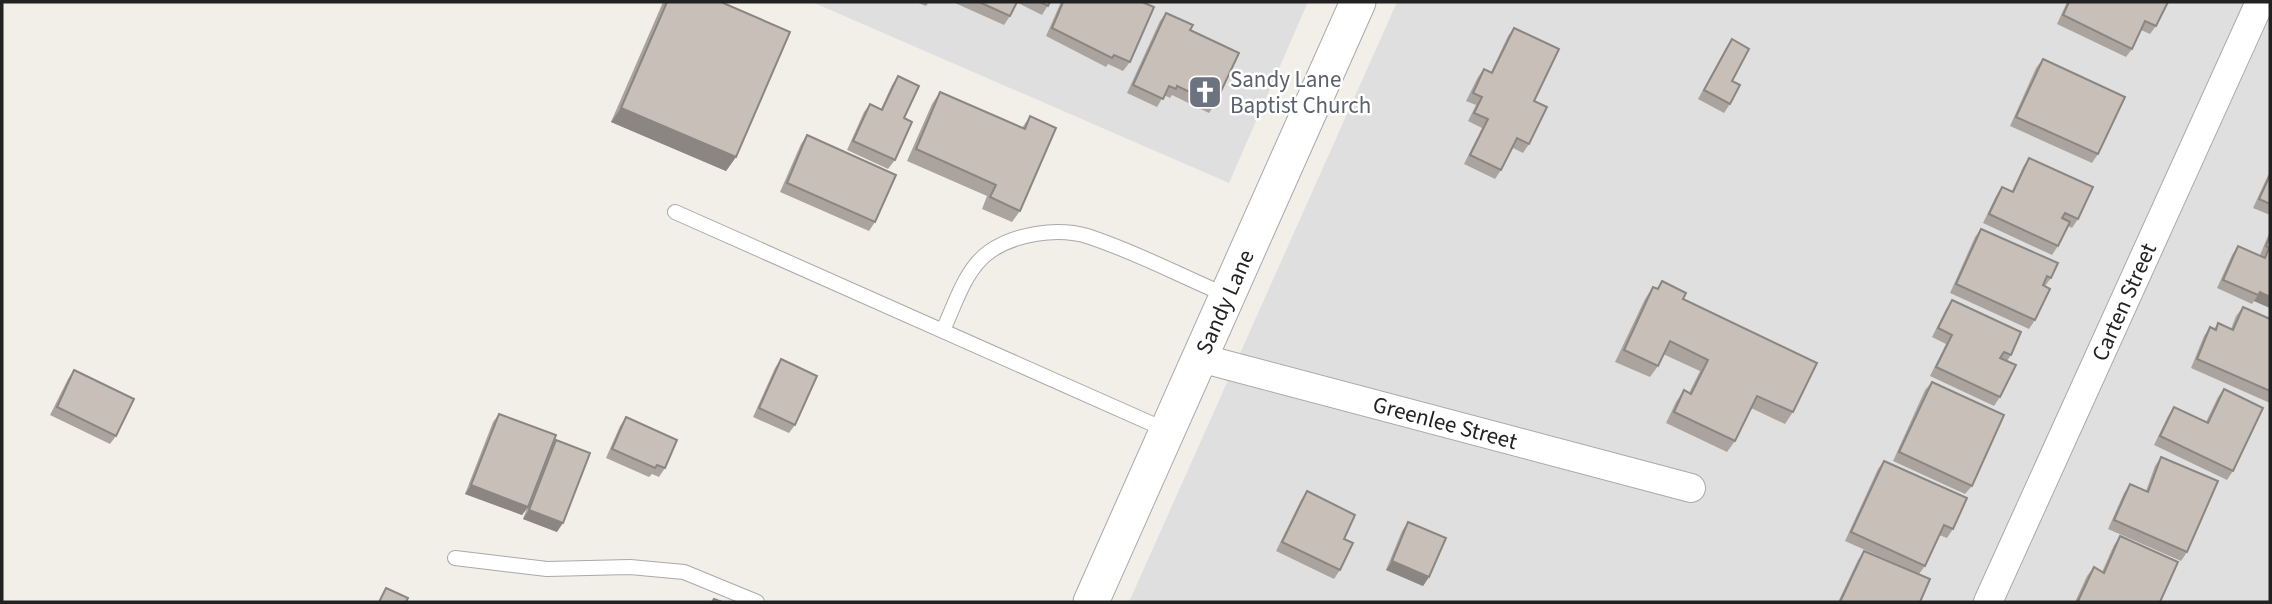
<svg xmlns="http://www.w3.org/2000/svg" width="2272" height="604" font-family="'Source Sans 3',sans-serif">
<rect width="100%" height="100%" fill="#f2efe9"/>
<g fill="#e0dfdf">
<path d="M812,2H1308L1229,183Z"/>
<path d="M1397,2H2270V602H1129Z"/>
</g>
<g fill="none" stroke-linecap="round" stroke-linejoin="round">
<g stroke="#a9a9a9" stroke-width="16">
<g id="service">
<path d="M675,212L1166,430"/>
<path d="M943,330C955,305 965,269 989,252C1014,234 1057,227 1087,236C1134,251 1181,276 1226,295"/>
<path d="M455,558L547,569L630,567L684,572L757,602"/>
</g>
</g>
<g stroke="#a9a9a9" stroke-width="30">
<g id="minor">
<path d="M1200,358L1691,488"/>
<path d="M1988,602L2260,2"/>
</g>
</g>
<g stroke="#a9a9a9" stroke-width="37">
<path id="tertiary" d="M1091,602L1358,2"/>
</g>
<use href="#service" stroke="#fff" stroke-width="14"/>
<use href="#minor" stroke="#fff" stroke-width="28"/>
<use href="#tertiary" stroke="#fff" stroke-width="35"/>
</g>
<g fill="#aba49e">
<path d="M663,2H721L736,157L726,171L611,122Z"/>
<path d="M916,2H929L926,6Z"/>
<path d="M955,2H1050L1042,15L1016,2L1010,16L1004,25L955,3Z"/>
<path d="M1061,2H1142L1130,62L1123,71L1108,64L1106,67L1046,36Z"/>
<path d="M2067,2H2168L2156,26L2150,34L2141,30L2132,49L2126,57L2057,24Z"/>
<path d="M1166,13L1215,104L1209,113L1172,95L1170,98L1164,95L1157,107L1127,93L1160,21Z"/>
<path d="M1514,28L1534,101L1529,144L1523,153L1513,148L1501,170L1495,179L1464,164L1482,128L1468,121L1476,105L1466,101L1478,77L1484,69L1491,72L1508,36Z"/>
<path d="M1732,39L1730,104L1724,113L1698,99L1726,48Z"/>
<path d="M2043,59L2098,154L2092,163L2010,126L2036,68Z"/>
<path d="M898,76L904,118L895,160L888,169L847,150L864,112L870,104L881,109L892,85Z"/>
<path d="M940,92L1022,128L1030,116L1020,211L1012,222L982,209L987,196L907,161L932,104Z"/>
<path d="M807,135L875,222L869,231L780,192L801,144Z"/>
<path d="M2029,158L2078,219L2072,228L2068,226L2058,246L2052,255L1983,223L1996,196L2002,187L2012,191L2023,167Z"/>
<path d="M2270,171V215L2253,208Z"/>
<path d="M1981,229L2051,278L2045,286L2035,320L2029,329L1950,293L1975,237Z"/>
<path d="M2270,231V308L2254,301L2252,304L2217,288L2232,255L2238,246L2263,257L2260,255Z"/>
<path d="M1662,281L1683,299L1793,412L1785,424L1751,408L1735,441L1727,452L1666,423L1676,402L1684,390L1689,393L1700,371L1663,354L1658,366L1650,377L1615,362L1645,299L1653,287L1657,289Z"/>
<path d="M1952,300L2011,355L2007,361L2000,397L1994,406L1930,376L1946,344L1932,337L1946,309Z"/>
<path d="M2243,307L2270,319V403L2191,368L2204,336L2210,327L2214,329L2218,323L2231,329L2236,316Z"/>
<path d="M781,359L795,425L789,433L753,417L775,368Z"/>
<path d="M74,370L116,436L110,444L50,415L68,379Z"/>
<path d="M1932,382L1972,486L1965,494L1893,461L1925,390Z"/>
<path d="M2224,389L2233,471L2227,480L2154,445L2168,416L2174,407L2206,422L2218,397Z"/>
<path d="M499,414L551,446L556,440L557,532L523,519L527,508L522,515L465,494L493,422Z"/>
<path d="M626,417L665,468L659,477L652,474L649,477L606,458L620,426Z"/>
<path d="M2161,457L2187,552L2181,561L2108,529L2124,493L2130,484L2146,491L2155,466Z"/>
<path d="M1884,461L1953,529L1947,538L1939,535L1925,566L1919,574L1845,541L1878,469Z"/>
<path d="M1307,491L1344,539L1340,570L1334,579L1276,551L1301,500Z"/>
<path d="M1408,522L1429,577L1423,586L1386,570L1402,531Z"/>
<path d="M2120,536L2160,602H2075L2087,576L2094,567L2102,572L2114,545Z"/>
<path d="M1864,551L1920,602H1838L1858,560Z"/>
</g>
<g fill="#8b8681">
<path d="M621,108L736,157L726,171L611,122Z"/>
<path d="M2260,292L2270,297V308L2254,301Z"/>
<path d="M471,485L528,507L522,515L465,494Z"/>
<path d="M529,510L563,523L557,532L523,519Z"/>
<path d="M1392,561L1429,577L1423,586L1386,570Z"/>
</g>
<g fill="#c7bfb8" stroke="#8b8681" stroke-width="2">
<path d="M667,2H721L790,32L736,157L621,108Z"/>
<path d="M979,2H1017L1010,16Z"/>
<path d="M1040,2H1050L1048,6Z"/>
<path d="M1063,2H1142L1154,7L1130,62L1114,55L1112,58L1052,28Z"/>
<path d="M2069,2H2168L2156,26L2145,21L2132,49L2063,15Z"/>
<path d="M1166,13L1193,25L1190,30L1239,53L1215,104L1177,86L1176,89L1169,86L1163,99L1133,85Z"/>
<path d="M1514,28L1559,49L1534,101L1547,107L1529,144L1517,138L1501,170L1470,155L1488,119L1474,113L1482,97L1473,93L1484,69L1492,73Z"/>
<path d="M1732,39L1749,49L1732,81L1740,85L1730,104L1704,90Z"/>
<path d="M2043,59L2125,97L2098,154L2016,117Z"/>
<path d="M898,76L919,86L904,118L912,122L895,160L853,141L870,104L882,110Z"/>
<path d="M940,92L1025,129L1030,116L1056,128L1020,211L990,197L996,185L916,149Z"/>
<path d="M807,135L896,175L875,222L787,183Z"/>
<path d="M2029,158L2093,187L2078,219L2065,213L2062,218L2070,222L2058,246L1989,214L2002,187L2013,192Z"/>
<path d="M2270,175V204L2259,199Z"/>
<path d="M1981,229L2058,263L2051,278L2047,276L2043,285L2050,289L2035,320L1956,284Z"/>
<path d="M2270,236V297L2260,292L2258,295L2223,280L2238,246L2265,258L2269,248L2266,246Z"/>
<path d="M1662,281L1686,293L1683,299L1817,363L1793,412L1757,396L1735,441L1674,412L1684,390L1691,394L1708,360L1670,341L1658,366L1624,350L1653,287L1658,289Z"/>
<path d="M1952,300L2021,332L2011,355L2004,352L2000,358L2016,365L2000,397L1936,367L1952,335L1938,328Z"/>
<path d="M2243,307L2270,319V391L2197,359L2210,327L2216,330L2218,323L2233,330Z"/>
<path d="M781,359L817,376L795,425L759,408Z"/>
<path d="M74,370L134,399L116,436L57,407Z"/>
<path d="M1932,382L2004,415L1972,486L1899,452Z"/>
<path d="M2224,389L2263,408L2233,471L2160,436L2174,407L2208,423Z"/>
<path d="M499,414L556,435L528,507L471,485Z"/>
<path d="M626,417L677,440L665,468L657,465L655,468L612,449Z"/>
<path d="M556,440L590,453L563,523L529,510Z"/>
<path d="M2161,457L2218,481L2187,552L2114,520L2130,484L2148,492Z"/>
<path d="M1884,461L1967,498L1953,529L1944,525L1925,566L1851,532Z"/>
<path d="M1307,491L1355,515L1344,539L1353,543L1340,570L1282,542Z"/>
<path d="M1408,522L1446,538L1429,577L1392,561Z"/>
<path d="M2120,536L2178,562L2160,602H2081L2078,601L2094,567L2104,573Z"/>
<path d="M1864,551L1930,579L1920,602H1840Z"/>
<path d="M386,588L408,598L406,602H379Z"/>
<path d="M714,599L722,602H712Z"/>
</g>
<defs>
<g id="church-square" transform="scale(1.75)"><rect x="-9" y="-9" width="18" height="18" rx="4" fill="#6b7280" stroke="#fff"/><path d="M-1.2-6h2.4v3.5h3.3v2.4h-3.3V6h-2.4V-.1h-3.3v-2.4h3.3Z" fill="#fff"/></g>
</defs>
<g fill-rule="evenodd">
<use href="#church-square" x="1205" y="92"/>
</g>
<g text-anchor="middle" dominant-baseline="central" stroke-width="5" stroke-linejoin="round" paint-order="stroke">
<g font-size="23" fill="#5b616d" stroke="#fff" text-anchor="start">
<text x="1230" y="79">Sandy Lane<tspan x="1230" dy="26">Baptist Church</tspan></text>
</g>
<g font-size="23" fill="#222" stroke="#fff">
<text transform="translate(1225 302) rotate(-66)">Sandy Lane</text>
<text transform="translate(2124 302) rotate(-66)">Carten Street</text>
<text transform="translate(1445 423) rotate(15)">Greenlee Street</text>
</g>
</g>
<rect width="2272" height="604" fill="none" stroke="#222222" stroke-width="7"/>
</svg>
